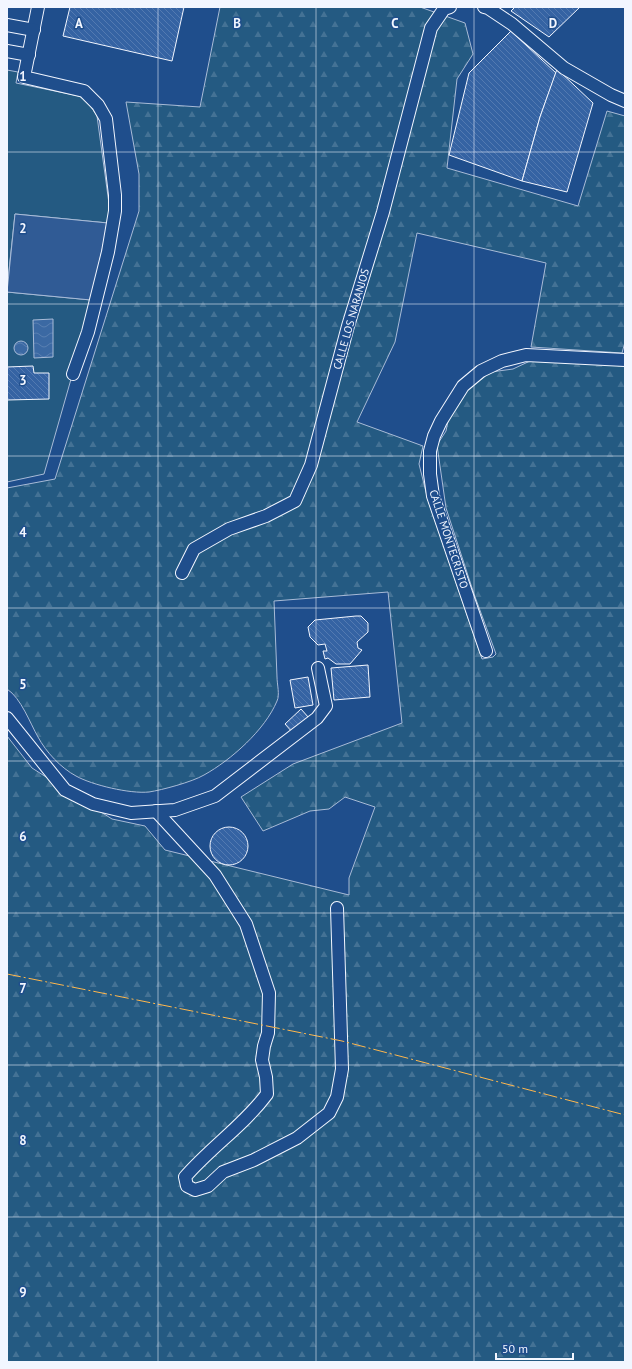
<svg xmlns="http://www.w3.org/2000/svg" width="632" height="1369" font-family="'PT Sans',sans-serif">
<defs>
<pattern id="forest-firs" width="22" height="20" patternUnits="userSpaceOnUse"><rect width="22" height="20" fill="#245a82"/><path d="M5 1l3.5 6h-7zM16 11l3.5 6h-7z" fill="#447295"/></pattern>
<pattern id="water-waves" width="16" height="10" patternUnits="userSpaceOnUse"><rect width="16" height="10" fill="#3b69a3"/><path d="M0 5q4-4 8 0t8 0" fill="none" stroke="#587fb1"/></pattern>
<pattern id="building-back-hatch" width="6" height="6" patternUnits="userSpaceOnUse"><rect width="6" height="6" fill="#3563a3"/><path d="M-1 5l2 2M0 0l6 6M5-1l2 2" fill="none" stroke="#537ab1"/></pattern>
</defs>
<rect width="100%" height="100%" fill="#1f4e8c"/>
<g fill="#245a82" stroke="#a8bbd7">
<path d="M7,70L18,72L16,83L79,96C88,102 92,108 97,116L110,211L108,223L15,214L7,289Z"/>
<path d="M7,292L91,300L85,330L44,474L7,482Z"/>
</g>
<path fill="url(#forest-firs)" stroke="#a8bbd7" d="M220,7H420L465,23L473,54L457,79L447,168L578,206L607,111L625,116V342L622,353L531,347L546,263L417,233L395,342L357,422L423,446L419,464L428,500L482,659L493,657L496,654L474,594L446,508L437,445L446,431L448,421L467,389L491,372L513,369L530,361L625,365V1362H7V736L32,768L112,819L145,826L165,850L349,895V878L375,807L345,797L329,809L310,811L263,831L241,797L293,764L402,723L388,592L274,601C275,626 276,652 277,677C277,684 280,695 277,701C265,730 231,760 204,775C192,782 162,790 149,792C130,794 92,785 76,776C61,768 46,752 38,737C30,723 21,698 7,689V488L55,479L139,211V174L126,102L200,107Z"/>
<path fill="#305b95" stroke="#a8bbd7" d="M15,214L108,223L91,300L7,292Z"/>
<g fill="url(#water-waves)" stroke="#a8bbd7">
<path d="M53,319V357L34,358L33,320Z"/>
<circle cx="21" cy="348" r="7"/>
</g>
<g fill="url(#building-back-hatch)" stroke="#f2f6ff">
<path d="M70,7H184L172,61L63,36Z"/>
<path d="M515,7H580L549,37L511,11Z"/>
<path d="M511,31L556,73L540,117L522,181L449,155L469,73Z"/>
<path d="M557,69L593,103L567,192L522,181L540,117Z"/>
<path d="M33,366L34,373H49V399L7,400V367Z"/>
<path d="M356,616H361L368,623V632L357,642L358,648L362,650L350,664H336L328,658L325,659L323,651H327L325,644L318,645L310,637L308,627L315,620Z"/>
<path d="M368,665L370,697L334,700L331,668Z"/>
<path d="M308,677L313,705L295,708L290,680Z"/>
<path d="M301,709L309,718L293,733L285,724Z"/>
<circle cx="229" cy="846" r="19"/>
</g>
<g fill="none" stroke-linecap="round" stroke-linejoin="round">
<g stroke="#f2f6ff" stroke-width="14">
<g id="minor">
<path d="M38,7L24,77L84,91L98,105L106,119L115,195V211L108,252L88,332L73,374"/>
<path d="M484,7L488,8L512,24L564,68L611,95L625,101"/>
<path d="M7,25L34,30"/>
<path d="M7,51L29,55"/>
<path d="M182,573L194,549L229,529L266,516L295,501L311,465L348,326L383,212L431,28L444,9L450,7"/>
<path d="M486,651L433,496L430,474V451L434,436L441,421L463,386L481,371L502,361L526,355L625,360"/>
<path d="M7,718L65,790L93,804L131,813L175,810L215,796L317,718L326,706L318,668"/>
<path d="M156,811L215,875L246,924L269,993L268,1033L264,1046L262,1060L266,1077L267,1094C244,1125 211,1147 185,1177L187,1186L195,1190L208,1186L223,1172L254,1160L297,1138L329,1113L337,1097L342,1069L337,908"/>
</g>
</g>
<use href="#minor" stroke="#1f4e8c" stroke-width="12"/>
<path stroke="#ffb74d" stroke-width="1" stroke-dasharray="14 3 2 3" stroke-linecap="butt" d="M7,974L342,1041L625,1115"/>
</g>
<path fill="none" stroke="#f2f6ff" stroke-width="1" stroke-opacity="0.55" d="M158,7V1362M316,7V1362M474,7V1362M7,152H625M7,304H625M7,456H625M7,608H625M7,761H625M7,913H625M7,1065H625M7,1217H625"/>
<g text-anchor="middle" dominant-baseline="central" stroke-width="3" stroke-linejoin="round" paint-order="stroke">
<g font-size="11" fill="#f2f6ff" stroke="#1f4e8c">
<text transform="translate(351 319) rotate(-74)">CALLE LOS NARANJOS</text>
<text transform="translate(449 539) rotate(72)">CALLE MONTECRISTO</text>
</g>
</g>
<g font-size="13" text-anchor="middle" font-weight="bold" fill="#f2f6ff" stroke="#1f4e8c" stroke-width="3" stroke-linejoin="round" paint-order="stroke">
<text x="79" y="28">A</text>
<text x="237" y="28">B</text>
<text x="395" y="28">C</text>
<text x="553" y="28">D</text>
<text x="23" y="81">1</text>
<text x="23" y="233">2</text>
<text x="23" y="385">3</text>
<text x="23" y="537">4</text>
<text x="23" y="689">5</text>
<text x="23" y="841">6</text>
<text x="23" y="993">7</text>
<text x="23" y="1145">8</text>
<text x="23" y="1297">9</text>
</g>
<rect width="632" height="1369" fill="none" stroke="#f2f6ff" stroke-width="16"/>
<path d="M496 1353v6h77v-6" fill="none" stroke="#f2f6ff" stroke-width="2"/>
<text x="502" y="1353" font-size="12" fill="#f2f6ff" stroke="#1f4e8c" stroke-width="3" paint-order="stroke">50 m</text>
</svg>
